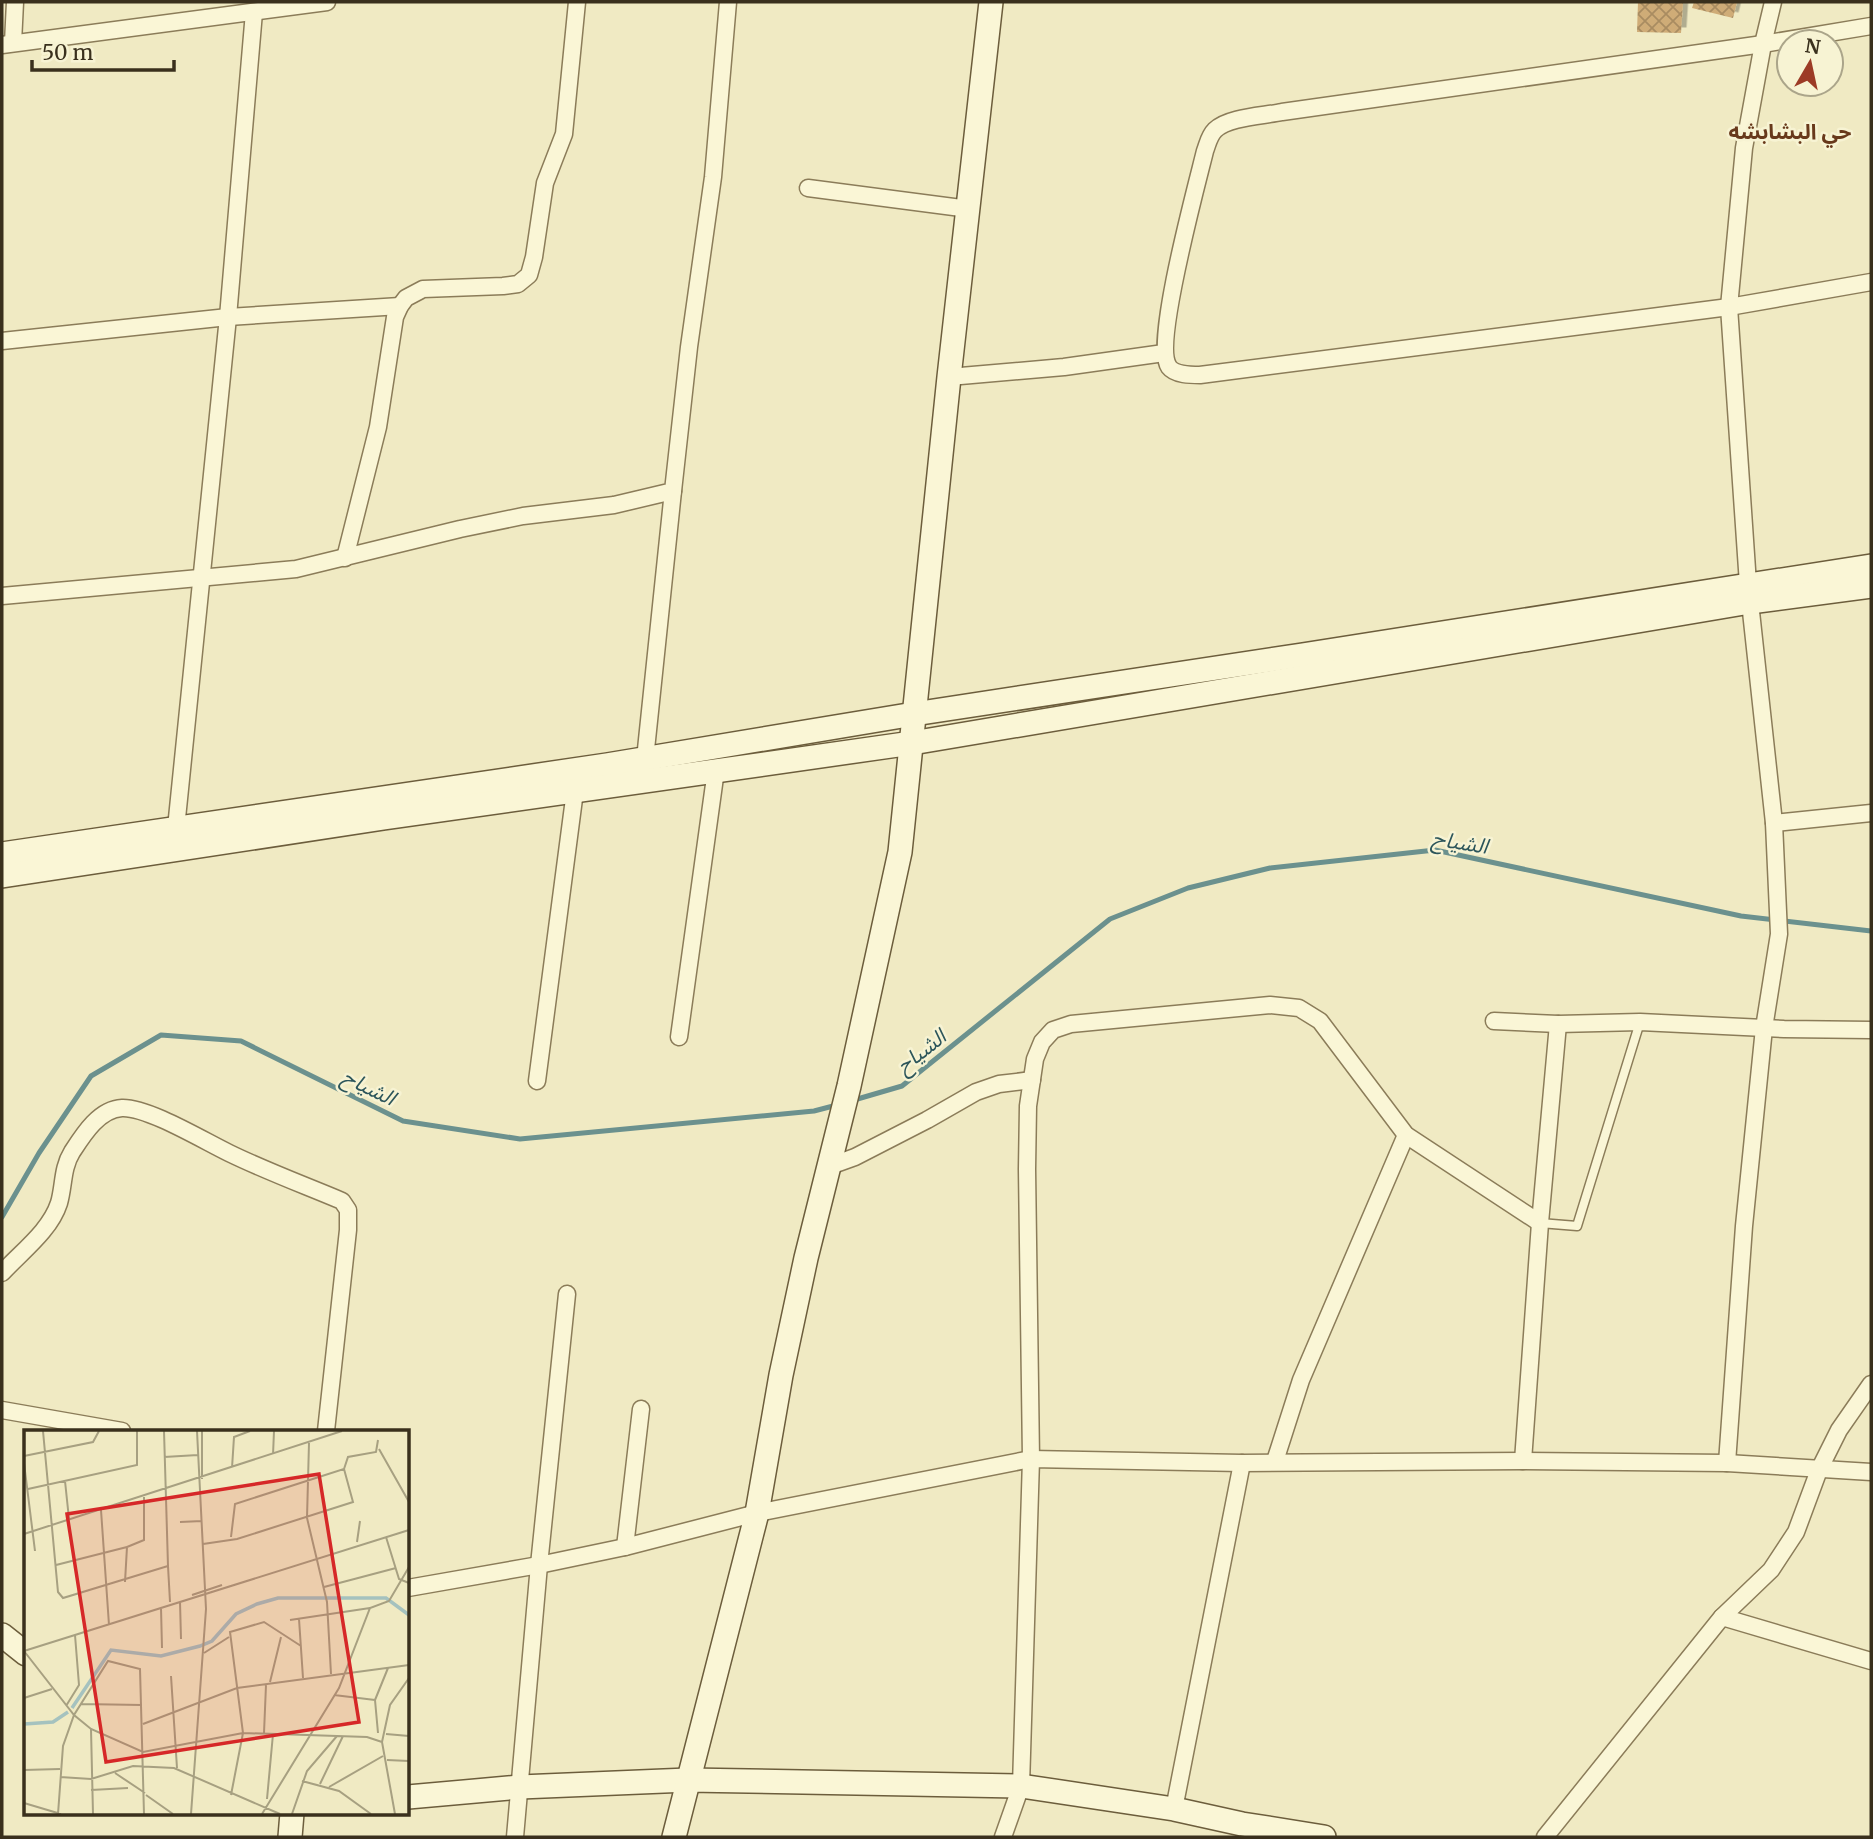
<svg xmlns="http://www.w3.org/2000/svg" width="1873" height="1839" font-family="Merriweather,'Noto Sans Arabic',serif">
<defs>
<pattern id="building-cross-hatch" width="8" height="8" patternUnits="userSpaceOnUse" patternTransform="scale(1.75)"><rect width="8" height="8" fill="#cfac77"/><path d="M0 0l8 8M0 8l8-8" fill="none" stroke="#a98c61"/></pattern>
<filter id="shadow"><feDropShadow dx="5.5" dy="-5.5" stdDeviation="0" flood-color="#0004"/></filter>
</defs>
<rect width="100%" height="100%" fill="#f0eac3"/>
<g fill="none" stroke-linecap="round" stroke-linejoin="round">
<g stroke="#6b918e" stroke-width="5">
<path d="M854,1100L902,1086L1110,919L1188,888L1270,868L1435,850L1741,916L1871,931"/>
<path d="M2,1217L39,1153L91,1076L161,1035L241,1041L403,1121L520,1139L814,1111L837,1105"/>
</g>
</g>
<g fill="url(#building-cross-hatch)" filter="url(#shadow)">
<path d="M1638,2H1683L1681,33L1637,32Z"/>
<path d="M1694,2H1737L1733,18L1692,8Z"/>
</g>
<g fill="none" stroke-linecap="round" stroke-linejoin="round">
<g stroke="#8b7c59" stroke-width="11">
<path id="lane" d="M1540,1223L1577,1226L1640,1022"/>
</g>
<g stroke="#8b7c59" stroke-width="19">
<g id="street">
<path d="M1871,26L1763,44L1282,112C1263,116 1228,117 1215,130C1209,136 1208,143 1205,151C1197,184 1153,345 1169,367C1175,375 1191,375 1200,375L1729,307L1871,282"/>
<path d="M13,43L15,2"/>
<path d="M2,45L327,2"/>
<path d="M808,188L969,209"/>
<path d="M2,341L228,317L400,306"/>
<path d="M949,377L1064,367L1164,353"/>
<path d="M345,558L378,427L395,317L400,306L406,298L423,289L503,286L518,284L529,275L534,257L545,183L564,134L577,2"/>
<path d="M2,596L296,569L460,529L523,516L614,505L673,491L689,347L713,177L728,2"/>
<path d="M645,759L673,491"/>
<path d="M1774,823L1871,813"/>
<path d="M175,838L228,317L254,12"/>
<path d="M1494,1021L1558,1024L1640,1022L1784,1029L1871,1030"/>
<path d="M679,1037L716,770"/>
<path d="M537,1081L575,791"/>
<path d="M830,1166L855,1157L927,1120L976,1092L999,1084L1032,1080"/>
<path d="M2,1273C21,1252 50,1231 59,1203C64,1186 62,1168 72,1152C83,1135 99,1109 122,1108C148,1107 204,1141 229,1153C266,1171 304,1185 342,1201L348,1210V1230L326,1431"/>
<path d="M2,1410L122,1431"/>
<path d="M1275,1461L1301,1380L1406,1135"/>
<path d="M1523,1461L1540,1223L1558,1024"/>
<path d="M1727,1463L1744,1226L1764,1028L1779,934L1774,823L1748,584L1729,307L1744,148L1763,44L1773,2"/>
<path d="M625,1547L641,1409"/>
<path d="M408,1588L539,1565L625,1547L757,1513L1031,1459L1242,1463L1523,1461L1727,1463L1871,1472"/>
<path d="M1722,1617L1871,1661"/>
<path d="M1174,1809L1242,1463"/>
<path d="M515,1837L539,1565L567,1294"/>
<path d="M1003,1837L1021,1786L1031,1459L1027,1169L1028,1106L1035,1059L1042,1042L1053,1030L1071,1024L1270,1005L1299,1008L1320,1021L1406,1135L1540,1223"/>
<path d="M1545,1837L1722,1617L1771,1570L1796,1532L1819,1470L1839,1430L1871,1384"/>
</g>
</g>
<g stroke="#6c5d3c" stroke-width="26">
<g id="secondary">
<path d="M2,854L607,765L914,714L1302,655L1871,566"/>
<path d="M2,876L384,818L912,743L1750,602L1871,586"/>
<path d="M2,1635L26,1654"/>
<path d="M408,1797L520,1787L688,1780L1021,1786L1174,1809L1242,1824L1324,1837"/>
<path d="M290,1837L292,1813"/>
<path d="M674,1837L757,1513L781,1375L806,1258L849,1086L900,852L949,377L991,2"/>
</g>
</g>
<use href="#lane" stroke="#faf6d6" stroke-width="8"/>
<use href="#street" stroke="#faf6d6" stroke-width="16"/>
<use href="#secondary" stroke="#faf6d6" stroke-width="23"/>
</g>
<g text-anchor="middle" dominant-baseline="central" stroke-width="5" stroke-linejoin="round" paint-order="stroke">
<g font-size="21" font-weight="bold" fill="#68391b" stroke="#f7f3d3">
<text x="1790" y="131">حي البشابشه</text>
</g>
<g font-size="21" font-style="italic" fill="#2c555a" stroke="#f7f3d3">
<text transform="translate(1460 842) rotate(9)">الشياح</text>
<text transform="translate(921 1051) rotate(-38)">الشياح</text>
<text transform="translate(369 1087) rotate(26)">الشياح</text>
</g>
</g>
<g transform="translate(24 1430)">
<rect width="385" height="385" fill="#f0eac3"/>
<path fill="none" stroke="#a5c2bf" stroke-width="3.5" d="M48,278L87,220L137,226L176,216L188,211L212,184L233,174L254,168H362L385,185M0,294L29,292L44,282"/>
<path fill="none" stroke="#a7a081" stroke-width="2" d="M19,1L34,162L39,168L144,136L140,1M285,13L283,88L303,172L307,244M355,19L385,72M249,25L250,1M0,26L69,12L75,1M140,27L174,25M0,33L11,121M208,38L210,7L226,1M178,49V1M41,51L45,89M4,59L113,35V1M77,80L85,195M156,92L178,91M0,104L318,1M207,107L211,74L320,39L324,27L352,22L354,10M362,107L375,149L385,153M333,112L336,91M179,114L213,109L329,72L320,39M32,135L103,117M144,136L146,172M101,152L103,117L120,110V67M300,157L372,138M168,165L198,155M156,172L157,209M137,178L138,218M275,189L279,248M266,190L346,178M0,221L385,100M0,221L50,285L67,299L119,322L219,303L343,307L358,312M180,223L205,207M147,246L153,338M246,252L257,207M310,265L351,270M0,268L28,259M57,274L118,275M42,276L55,255L51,205M119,294L213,258L385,235M67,299L69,384M240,303L242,255M354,303L351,270L364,238M362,304L385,306M363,330L385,331M0,340L36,339M91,343L121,363M36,347L67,349L109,336L150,338L256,384M278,351L315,361L347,384M296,354L319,306M305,357L359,326M67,360L104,358M122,365L149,384M207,365L219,303L206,202L240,192L277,216M243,369L249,304M0,373L37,384M34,384L39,316L50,285L84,231L116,239L120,384M167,384L182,179L173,1M238,384L315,258L346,178L365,171L385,137M268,384L283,341L313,306M371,384L358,312L366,275L385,248"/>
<path fill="#d62828" fill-opacity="0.15" stroke="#d62828" stroke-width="3.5" d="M295,44L335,292L82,332L43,84Z"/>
<rect width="385" height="385" fill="none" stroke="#3a301d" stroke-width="3.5"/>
</g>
<rect width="1873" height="1839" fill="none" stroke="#3a301d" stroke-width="7"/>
<g transform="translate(1810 63) rotate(9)"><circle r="33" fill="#f7f3d3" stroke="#aba58a" stroke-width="2"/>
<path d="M0-5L12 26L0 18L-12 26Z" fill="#9c3b26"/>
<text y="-10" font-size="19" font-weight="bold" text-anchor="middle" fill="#3a301d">N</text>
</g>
<path d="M32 60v10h142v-10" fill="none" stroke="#3a301d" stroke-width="3.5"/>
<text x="42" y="60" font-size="21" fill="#3a301d" stroke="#f7f3d3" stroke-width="5" paint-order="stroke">50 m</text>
</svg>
